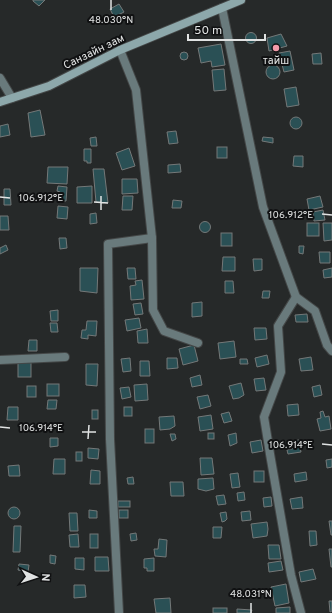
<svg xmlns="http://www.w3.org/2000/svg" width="332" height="613" font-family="Overpass,sans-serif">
<rect width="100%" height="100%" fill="#262929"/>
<g fill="#2a5055" stroke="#747878">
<path d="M33,0H45L39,6L33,1Z"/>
<path d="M119,4L124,12L114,17L110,9Z"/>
<circle cx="251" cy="38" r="5.5"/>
<path d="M281,34L287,46L269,51L267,38Z"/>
<path d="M221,44L225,65L212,67L211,61L201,63L198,48Z"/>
<path d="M290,51L294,70L284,72L279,53Z"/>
<circle cx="184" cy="56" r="4"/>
<path d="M321,53L322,64H313L312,54Z"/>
<circle cx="273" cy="72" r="7"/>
<path d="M224,69L226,90L214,91L212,70Z"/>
<path d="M296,87L299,105L287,107L284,89Z"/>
<path d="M40,110L45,135L31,137L28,113Z"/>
<circle cx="296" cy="123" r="6"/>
<path d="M8,124L10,135L0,137V126Z"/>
<path d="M176,131L178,143L169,144L167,132Z"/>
<path d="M96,137L97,146H91L90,138Z"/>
<path d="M263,137L273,138V143L262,141Z"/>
<rect x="217" y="147" width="10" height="11"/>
<path d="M129,148L135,166L122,170L116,153Z"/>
<path d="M84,149H91V163H87V161H84Z"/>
<path d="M294,156H303V167L293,166Z"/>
<path d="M180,164L181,172L168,173V165Z"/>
<path d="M48,167H68L67,184L47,183Z"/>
<path d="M93,169H104L108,203L96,202Z"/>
<path d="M122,179H137L138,193L122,194Z"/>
<path d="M58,186L67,187L66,201H59L60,192L57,191Z"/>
<path d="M92,186V203H77V187Z"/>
<path d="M4,189H10L11,205H4Z"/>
<path d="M123,196H133L132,210H122Z"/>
<path d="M320,196L323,207L309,210L307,199Z"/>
<path d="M173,200L182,201L181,208H172Z"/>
<path d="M58,206L68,207L67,219L57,218Z"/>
<path d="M323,210L325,220L314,221L313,212Z"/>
<path d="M96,213L97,223L90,224V214Z"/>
<path d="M0,216H8L9,230H0Z"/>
<circle cx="205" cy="227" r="5.5"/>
<rect x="307" y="223" width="12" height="13"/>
<path d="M323,223H332V240L324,241Z"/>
<rect x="221" y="233" width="11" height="13"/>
<path d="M59,238H66L67,248L60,249Z"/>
<path d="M6,245L8,250L0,254V248Z"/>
<path d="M299,246H304L303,254L299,253Z"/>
<path d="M319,252H330V263H320Z"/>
<path d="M223,257H235V271H222Z"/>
<path d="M253,259H262V270L254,271Z"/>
<path d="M80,268H98L97,293L80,291Z"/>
<path d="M127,268H135L136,279H128Z"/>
<path d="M332,268V277L324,278L323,270Z"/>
<path d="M142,280L144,299L131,300L130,286L136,285L135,281Z"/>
<path d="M225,281H233L234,293H225Z"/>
<path d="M263,291H270L269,298H262Z"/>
<path d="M202,302V316L192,317V303Z"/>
<path d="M141,303L143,314L135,315L133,304Z"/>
<path d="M58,310V321H51L50,311Z"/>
<path d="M307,314L308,322H296L295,315Z"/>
<path d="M139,318L141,328L127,331L125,320Z"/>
<path d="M87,321H97L96,336L88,335V339L81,338L82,330H86Z"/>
<path d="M50,323H57L58,332H51Z"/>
<path d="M254,328H266L267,339L255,340Z"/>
<path d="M147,329L148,343H138L137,331Z"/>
<path d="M29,340H37V351H28Z"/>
<path d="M234,341L236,357L220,359L218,343Z"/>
<path d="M194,345L198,361L183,365L179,349Z"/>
<path d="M267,355L269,364L257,367L255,358Z"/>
<path d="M311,357L313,370L301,371L299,359Z"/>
<path d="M130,358L131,371L123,372L121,359Z"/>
<path d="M167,358H177L178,368L167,369Z"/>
<path d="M240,359H247L248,364H240Z"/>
<path d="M140,361H149L150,376H140Z"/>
<rect x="18" y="362" width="13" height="15"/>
<path d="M86,364H98L97,386L86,385Z"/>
<path d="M200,375L202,385L192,387L190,378Z"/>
<path d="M264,378L266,390L256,391L254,379Z"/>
<path d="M241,383L244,395L239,398L233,399L229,386Z"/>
<rect x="47" y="384" width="12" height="12"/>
<path d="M147,384L148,400L135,401L134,385Z"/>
<path d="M320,385L322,395L314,397L312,387Z"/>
<rect x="27" y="386" width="9" height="11"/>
<path d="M129,387L131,397L122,399L120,388Z"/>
<path d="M208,395L211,406L200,409L197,397Z"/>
<path d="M48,400H57L56,409H47Z"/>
<path d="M298,404L299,415L288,416L287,405Z"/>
<path d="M8,407H18V420H7Z"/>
<rect x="124" y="407" width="8" height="9"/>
<rect x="92" y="410" width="6" height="9"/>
<path d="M323,411L325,417L329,416L331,429L320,431L317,419L321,418L320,412Z"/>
<path d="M229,412L232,421L224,423L221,414Z"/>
<path d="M211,415L213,429L200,431L198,417Z"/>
<path d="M174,416L175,426L170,429L160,430L159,417Z"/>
<rect x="145" y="429" width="9" height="14"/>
<rect x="208" y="433" width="6" height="6"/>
<path d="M236,433L237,443L230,446L228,435Z"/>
<path d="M170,434H175L176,439L172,441Z"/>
<path d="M50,438H58V446L50,447Z"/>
<path d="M261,440L263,451L252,453L250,442Z"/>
<path d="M299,440L301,446L292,447L290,441Z"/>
<path d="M300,447L301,452L288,454L287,450Z"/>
<path d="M88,448L99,449L98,459L88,458Z"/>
<rect x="76" y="452" width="6" height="9"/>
<path d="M200,458H212L214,474L201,475Z"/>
<path d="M54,459H65V474H53Z"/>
<path d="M332,459V467L327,468L326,460Z"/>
<path d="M19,465L20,476H9L8,466Z"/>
<path d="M91,470L100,471V484H90Z"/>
<rect x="254" y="471" width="10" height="11"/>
<path d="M306,472L307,480L295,482L294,474Z"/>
<path d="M238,473L240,487L232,488L230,474Z"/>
<path d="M133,477L134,484H128L127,478Z"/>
<path d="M213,478L214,489L206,491L198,489V479Z"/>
<path d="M170,482H183L184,496H171Z"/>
<path d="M244,492L245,500L238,501L237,493Z"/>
<path d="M224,495L226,504L218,505L216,496Z"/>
<path d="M271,497L272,506L264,507L263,498Z"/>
<path d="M302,497L303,508L292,509L290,499Z"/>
<rect x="118" y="501" width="12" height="6"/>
<circle cx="14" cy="513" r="6"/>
<path d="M89,510L97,511V518H89Z"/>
<rect x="119" y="510" width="9" height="8"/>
<path d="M250,511L251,520L242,521L241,512Z"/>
<path d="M226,512L227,519L225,521L222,522L220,513Z"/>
<path d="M69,513H77L78,531H70Z"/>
<path d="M329,521H332V535H331Z"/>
<path d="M267,522L268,529L267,536L253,538L251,524Z"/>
<path d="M14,526H21L20,552H13Z"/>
<path d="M213,527H222L221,538H213Z"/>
<path d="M309,531H316L317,545L310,546Z"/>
<path d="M136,533L137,540L131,541L130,534Z"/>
<path d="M78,534L79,547H70L69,535Z"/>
<rect x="90" y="534" width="8" height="14"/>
<path d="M159,539L167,540L166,557L155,556L154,549H158Z"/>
<path d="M268,545H279L281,559H269Z"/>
<path d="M329,549H332V567H331Z"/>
<path d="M50,555L56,556L55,564L50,563Z"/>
<path d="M95,557H108L109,571H95Z"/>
<path d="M75,558H84V570L75,569Z"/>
<path d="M154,558V571H147V568H144V559Z"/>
<path d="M281,561L283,570L269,572L268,563Z"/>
<path d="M19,564L29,565L28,572L18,570Z"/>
<path d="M313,569L316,579L301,582L299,572Z"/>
<path d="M286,584L289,603L275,606L271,587Z"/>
<path d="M74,585H85L86,597L74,598Z"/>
<path d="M170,598L171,613H156L154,599Z"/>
<path d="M329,601H332V611L330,612Z"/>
<path d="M290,607V613H276V608Z"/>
<rect x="213" y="608" width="14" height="5"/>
<path d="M237,609L252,610L251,613H237Z"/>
</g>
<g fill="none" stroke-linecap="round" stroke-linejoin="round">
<g stroke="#444747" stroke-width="10">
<g id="minor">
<path d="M222,8L263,207L296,297L315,311L327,345L332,351"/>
<path d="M120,50L136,90L152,238L153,310L164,331L198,343"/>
<path d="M0,78L12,98"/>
<path d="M296,297L278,326L281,372L264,417L270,454L291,575L301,613"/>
<path d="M0,360L65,357"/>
<path d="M119,613L110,439L108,244L152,238"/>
</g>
</g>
<g stroke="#444747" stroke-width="10">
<path id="secondary" d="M0,102L49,86L120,50L241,0"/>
</g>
<use href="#minor" stroke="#697a7c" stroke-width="8"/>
<use href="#secondary" stroke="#8da8ab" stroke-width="8"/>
</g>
<path fill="none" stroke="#e1e3e3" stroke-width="1.5" d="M111,10V0M0,197L10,198M94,202L108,203M101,210V196M322,214L332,215M0,427L10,428M82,432H96M88,439L89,425M322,444L332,445M251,613V603"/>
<circle fill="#f39aa9" stroke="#101112" stroke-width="1.5" cx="276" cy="48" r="4"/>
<g text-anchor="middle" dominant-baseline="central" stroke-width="4" stroke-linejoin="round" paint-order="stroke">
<g font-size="11" fill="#e1e3e3" stroke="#101112">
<text transform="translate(94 52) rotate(-26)">Санзайн зам</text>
</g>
<g font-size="11" fill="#e1e3e3" stroke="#101112">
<text x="276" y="61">тайш</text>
</g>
</g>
<g font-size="10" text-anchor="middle" fill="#e1e3e3" stroke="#101112" stroke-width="4" stroke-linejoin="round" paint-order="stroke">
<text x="111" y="23">48.030°N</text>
<text x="41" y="201">106.912°E</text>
<text x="291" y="218">106.912°E</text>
<text x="41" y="431">106.914°E</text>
<text x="291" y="448">106.914°E</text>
<text x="251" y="597">48.031°N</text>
</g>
<g transform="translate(36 577) rotate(93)" stroke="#101112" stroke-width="3" paint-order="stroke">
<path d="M0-3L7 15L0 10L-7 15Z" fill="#e1e3e3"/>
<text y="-6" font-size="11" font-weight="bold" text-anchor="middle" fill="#e1e3e3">N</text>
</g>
<path d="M188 34v6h77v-6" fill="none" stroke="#e1e3e3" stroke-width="2"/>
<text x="194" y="34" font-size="12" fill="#e1e3e3" stroke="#101112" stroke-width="3" paint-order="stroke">50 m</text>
</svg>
